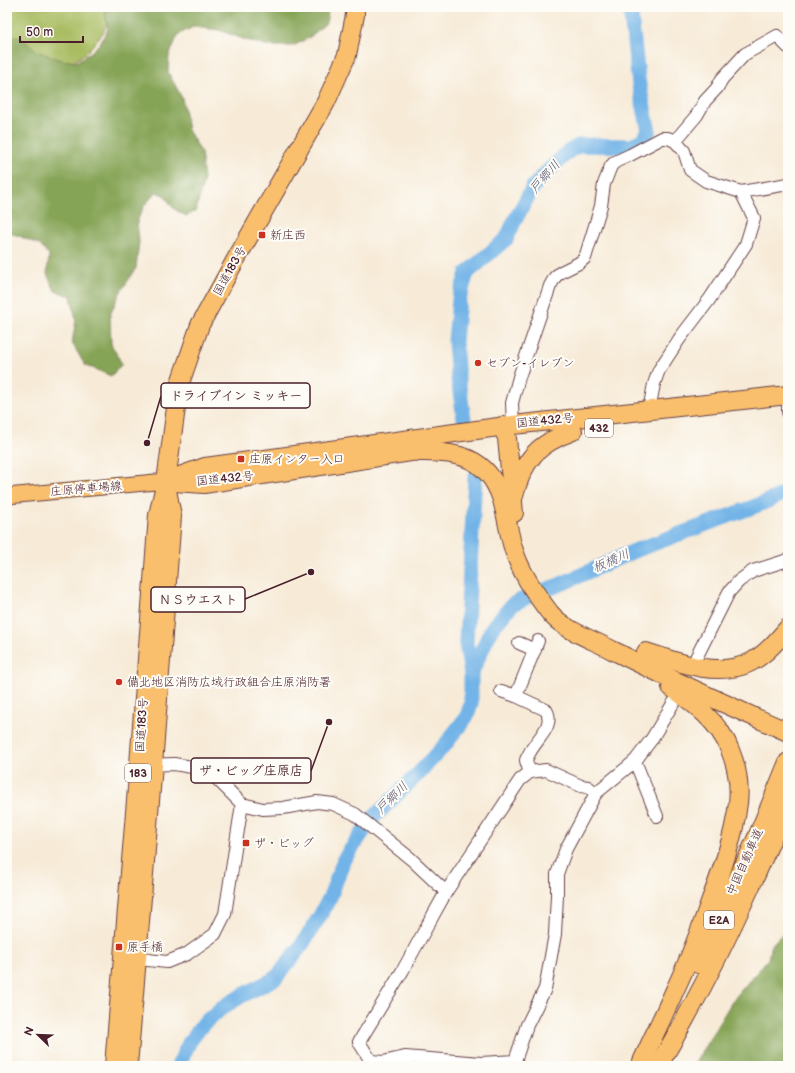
<svg xmlns="http://www.w3.org/2000/svg" width="795" height="1073" font-family="'Balsamiq Sans','Klee One',sans-serif">
<rect width="100%" height="100%" fill="#fdfcf7"/>
<filter id="ink" filterUnits="userSpaceOnUse"><feTurbulence type="fractalNoise" baseFrequency=".025" numOctaves="2"/><feDisplacementMap in="SourceGraphic" scale="8" xChannelSelector="R" yChannelSelector="G"/><feConvolveMatrix kernelMatrix="1 2 1 2 8 2 1 2 1" color-interpolation-filters="sRGB"/></filter>
<filter id="wash" filterUnits="userSpaceOnUse"><feTurbulence type="fractalNoise" baseFrequency=".012" numOctaves="4" result="noise"/><feDisplacementMap in="SourceGraphic" scale="16" xChannelSelector="R" yChannelSelector="G"/><feGaussianBlur stdDeviation="0.9" result="paint"/><feColorMatrix in="noise" values="0 0 0 0 0 0 0 0 0 0 0 0 0 0 0 0 0 1.4 0 .05"/><feComposite in="paint" operator="in"/></filter>
<g filter="url(#wash)">
<rect width="100%" height="100%" fill="#f7ebd8"/>
<path fill="#a8bc61" stroke="#796e46" d="M7,7H113L112,12L103,33L87,52L71,64L7,53Z"/>
<g fill="#86a457" stroke="#686241">
<path d="M104,7H329L326,23L310,37L293,46H269L246,40L219,30L193,27L178,35L169,56L168,72L182,98L188,130L201,152L204,179L196,211L186,216L174,209L164,195L156,192L144,206L137,221L139,242L136,268L120,293L110,314L111,344L122,364L111,376L85,365L72,343L76,320L71,296L55,291L47,274L49,256L40,245L19,236L10,233L7,234V34L21,38L37,51L61,60L76,62L90,53L100,43L108,29Z"/>
<path d="M788,929V1066H693L733,1000L768,959L771,945Z"/>
</g>
<g fill="none" stroke-linecap="round" stroke-linejoin="round">
<g stroke="#72b4e7" stroke-width="15">
<path d="M464,419L458,379L455,341L459,299L467,273L507,238L514,222L533,187L549,170L569,151L580,145L632,146L643,139L649,131L639,85L630,7"/>
<path d="M471,674L492,628L513,604L534,594L559,585L634,551L761,504L788,492"/>
<path d="M178,1066L190,1041L204,1023L223,1007L243,995L276,978L301,946L320,916L331,895L344,859L373,818L417,775L445,745L467,716L471,704V674L466,643L475,477"/>
</g>
</g>
</g>
<g filter="url(#ink)">
<g fill="none" stroke-linecap="round" stroke-linejoin="round">
<g stroke="#643e45" stroke-width="14">
<g id="minor">
<path d="M675,141L697,115L705,101L717,88L722,79L745,54L777,36L788,47"/>
<path d="M788,404V412"/>
<path d="M649,410L654,384L659,370L680,338L709,300L746,244L754,218L741,192"/>
<path d="M513,425L512,403L519,377L550,286L555,277L561,272L579,263L585,258L601,206L604,184L611,166L615,162L630,155L662,138H668L675,141L684,151L690,170L706,181L741,192L788,184"/>
<path d="M519,643L535,650"/>
<path d="M696,658L729,592L739,581L753,571L788,560"/>
<path d="M501,691L516,696"/>
<path d="M635,761L657,816"/>
<path d="M146,765L174,764L198,768L216,778L242,804L263,809L283,808L317,802L333,804L355,814L411,859L446,892"/>
<path d="M530,772C529,768 526,763 526,760C526,759 529,754 529,754C535,740 556,726 546,710L516,696L538,641"/>
<path d="M138,959L167,962L187,954L215,934L225,914L242,804"/>
<path d="M371,1061L383,1062L405,1057L481,1063L515,1061L527,1025L545,989L555,934L557,896V874L566,849L596,793L635,761L651,740L674,702"/>
<path d="M371,1061L359,1042L403,970L420,939L446,892L520,780L530,772L546,770L581,786L588,787L596,793"/>
</g>
</g>
<g stroke="#643e45" stroke-width="17">
<path id="major" d="M7,496L166,481"/>
</g>
<g stroke="#643e45" stroke-width="20">
<g id="highway">
<path d="M502,426L507,438L514,513"/>
<path d="M418,452C457,451 487,457 501,497C506,512 508,529 512,544C519,570 534,592 550,613C565,631 592,639 612,650C670,679 729,706 788,732"/>
<path d="M166,481L205,467L513,425L788,395"/>
<path d="M174,482L204,484L430,449"/>
<path d="M514,496C523,459 539,443 573,431"/>
<path d="M646,652C677,662 717,678 749,663C764,656 777,641 788,628"/>
<path d="M698,964L758,835L788,762"/>
<path d="M114,1066L139,764L158,515L166,481L179,386L200,325L236,259L326,102L347,55L355,15V7"/>
<path d="M128,1066L153,765L172,516L167,490"/>
<path d="M640,1066C651,1041 663,1017 674,992C680,979 686,966 691,953C698,936 704,919 710,902C722,870 734,837 738,803C740,786 737,767 730,750C720,723 694,703 671,687"/>
<path d="M658,1066C709,982 749,892 788,802"/>
</g>
</g>
<use href="#minor" stroke="#fff" stroke-width="12"/>
<use href="#major" stroke="#f9bf6d" stroke-width="15"/>
<use href="#highway" stroke="#f9bf6d" stroke-width="18"/>
</g>
</g>
<g fill="#c8321e" stroke="#fdfcf7" stroke-width="1.5">
<rect x="258" y="231" width="8" height="8" rx="2"/>
<circle cx="478" cy="363" r="4"/>
<rect x="237" y="455" width="8" height="8" rx="2"/>
<circle cx="119" cy="682" r="4"/>
<rect x="242" y="839" width="8" height="8" rx="2"/>
<rect x="115" y="943" width="8" height="8" rx="2"/>
</g>
<g text-anchor="middle" dominant-baseline="central" stroke-width="4" stroke-linejoin="round" paint-order="stroke">
<g fill="#fdfcf7" stroke="#806168" stroke-width="1">
<rect x="585" y="419" width="28" height="18" rx="3"/>
<rect x="125" y="764" width="26" height="18" rx="3"/>
<rect x="704" y="911" width="30" height="18" rx="3"/>
</g>
<g font-size="11" font-weight="bold" fill="#4a1f2b">
<text x="599" y="428">432</text>
<text x="138" y="773">183</text>
<text x="719" y="920">E2A</text>
</g>
<g font-size="12" fill="#4a1f2b" stroke="#fdfcf7" text-anchor="start">
<text x="270" y="235">新庄西</text>
<text x="486" y="363">セブン-イレブン</text>
<text x="249" y="459">庄原インター入口</text>
<text x="127" y="682">備北地区消防広域行政組合庄原消防署</text>
<text x="254" y="843">ザ・ビッグ</text>
<text x="127" y="947">原手橋</text>
</g>
<g font-size="12" fill="#4a1f2b" stroke="#fdfcf7">
<text transform="translate(230 271) rotate(-61)">国道183号</text>
<text transform="translate(545 421) rotate(-6)">国道432号</text>
<text transform="translate(225 479) rotate(-6)">国道432号</text>
<text transform="translate(86 489) rotate(-5)">庄原停車場線</text>
<text transform="translate(142 725) rotate(-86)">国道183号</text>
<text transform="translate(745 862) rotate(-66)">中国自動車道</text>
</g>
<g font-size="13" font-style="italic" fill="#58536d" stroke="#fdfcf7">
<text transform="translate(545 177) rotate(-49)">戸郷川</text>
<text transform="translate(611 561) rotate(-24)">板橋川</text>
<text transform="translate(392 798) rotate(-45)">戸郷川</text>
</g>
</g>
<path fill="none" stroke="#4a1f2b" stroke-width="1.5" d="M147 443L161 396M311 572L245 599M329 722L311 771"/>
<g fill="#4a1f2b" stroke="#fdfcf7" stroke-width="1.5">
<circle cx="147" cy="443" r="4"/>
<circle cx="311" cy="572" r="4"/>
<circle cx="329" cy="722" r="4"/>
</g>
<g fill="#fdfcf7" stroke="#4a1f2b" stroke-width="1.5">
<rect x="161" y="383" width="149" height="25" rx="4"/>
<rect x="151" y="587" width="94" height="25" rx="4"/>
<rect x="191" y="758" width="120" height="25" rx="4"/>
</g>
<g font-size="13" text-anchor="middle" font-weight="bold" fill="#4a1f2b">
<text x="236" y="400">ドライブイン ミッキー</text>
<text x="198" y="604">ＮＳウエスト</text>
<text x="251" y="775">ザ・ビッグ庄原店</text>
</g>
<rect width="795" height="1073" fill="none" stroke="#fdfcf7" stroke-width="24"/>
<g transform="translate(38 1035) rotate(293)" stroke="#fdfcf7" stroke-width="3" paint-order="stroke">
<path d="M0-3L7 15L0 10L-7 15Z" fill="#4a1f2b"/>
<text y="-6" font-size="11" font-weight="bold" text-anchor="middle" fill="#4a1f2b">N</text>
</g>
<path d="M20 36v6h63v-6" fill="none" stroke="#4a1f2b" stroke-width="2"/>
<text x="26" y="36" font-size="12" fill="#4a1f2b" stroke="#fdfcf7" stroke-width="3" paint-order="stroke">50 m</text>
</svg>
